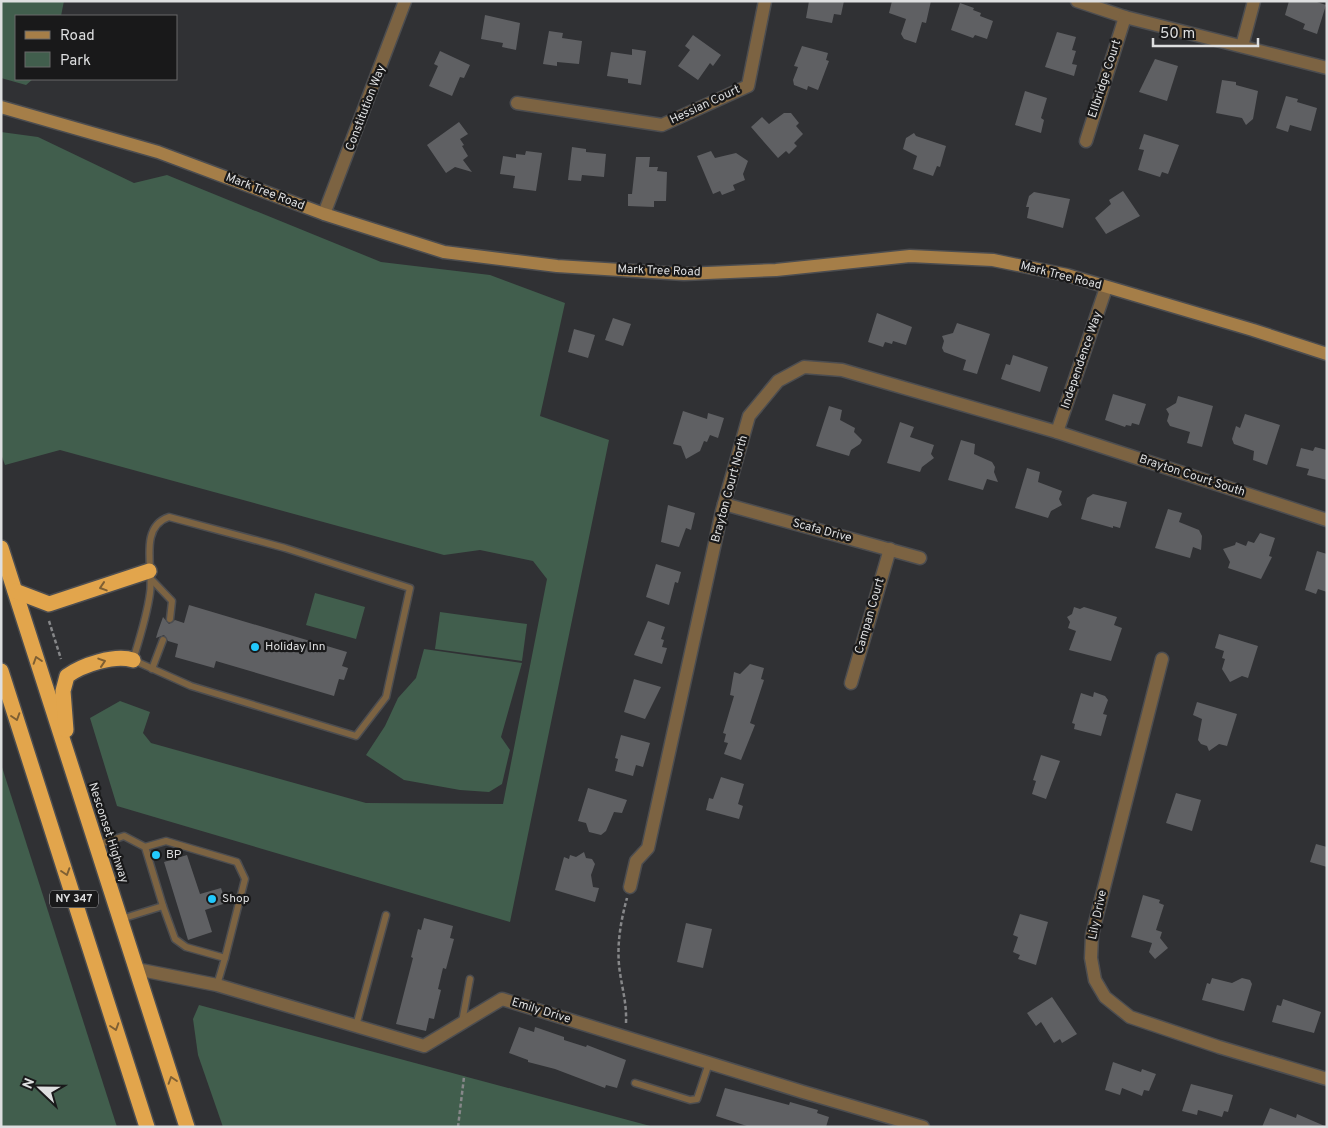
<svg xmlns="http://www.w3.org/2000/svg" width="1328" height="1128" viewBox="0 0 1328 1128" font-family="Overpass,sans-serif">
	<rect width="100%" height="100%" fill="#303134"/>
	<g fill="#415e4d">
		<path d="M1,1H64L61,16H16V79H33L26,85L1,78Z"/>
		<path d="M1,132L38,137L134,183L167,175L381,262L490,275L565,303L540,416L609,440L510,922L117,806L90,718L120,701L150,712L143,733L151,743L366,803L503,804L547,579L533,561L480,550L444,555L60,450L5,465L1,454Z"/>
		<path d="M315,593L365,607L356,639L306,625Z"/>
		<path d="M440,612L527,624L522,661L435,649Z"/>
		<path d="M424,649L522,663L501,737L510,750L502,784L489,792L460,790L404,780L366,755L385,726L398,698L416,678Z"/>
		<path d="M1,764L117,1127H1Z"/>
		<path d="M199,1005L654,1127H223L198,1055L193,1019Z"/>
	</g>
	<g fill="#5f6063">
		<path d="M809,1H844L841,15L834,14L832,23L806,18Z"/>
		<path d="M892,1H931L926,23L922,22L916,43L904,39L901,34L906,19L889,13Z"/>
		<path d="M1289,1H1314L1326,5L1317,34L1303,29L1305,24L1285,15Z"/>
		<path d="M960,3L974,8L973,10L981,13L980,16L993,21L987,39L975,35L973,38L951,30Z"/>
		<path d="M485,15L520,23L516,50L502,47L503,43L481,39Z"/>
		<path d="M549,31L563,33L562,38L582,41L579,64L557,62V66L543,64Z"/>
		<path d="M1057,32L1076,37L1072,50L1076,51L1072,64L1077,65L1074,76L1045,67Z"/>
		<path d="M693,35L721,55L713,66L710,63L698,80L678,66L690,50L685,46Z"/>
		<path d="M802,46L828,53L826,60L829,61L818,90L808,86L807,90L794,85L793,80L798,67L794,66Z"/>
		<path d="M632,49L646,51L641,85L628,83V79L607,76L611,52L632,55Z"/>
		<path d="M440,51L470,65L464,78L460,77L452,96L429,86L438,66L434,64Z"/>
		<path d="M1155,59L1178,66L1167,101L1139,92Z"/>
		<path d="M1222,80L1236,82V85L1258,91L1253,119L1246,125L1242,118L1216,113Z"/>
		<path d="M1025,91L1047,98L1041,118L1044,120L1041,133L1015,125Z"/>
		<path d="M1286,96L1298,99L1297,102L1317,108L1311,131L1290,125L1288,132L1276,128Z"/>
		<path d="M784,113H791L799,123L796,126L803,134L794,143L797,146L789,154L786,151L778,158L751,127L762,117L769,124Z"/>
		<path d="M459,122L468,134L460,139L464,145L462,146L468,156L463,160L472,172L455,167L446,173L427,145Z"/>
		<path d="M914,133L916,136L946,146L940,167L937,166L933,176L913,169L917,156L903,149L906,138Z"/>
		<path d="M1144,134L1179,145L1168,174L1162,172L1160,177L1138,170L1144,150L1139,149Z"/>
		<path d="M572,147L586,149V152L606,154L604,177L582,175L581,181L568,180Z"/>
		<path d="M526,151L542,153L536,191L513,188L515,176L500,174L503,156L516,158V154L525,155Z"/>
		<path d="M711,151L715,158L736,153L748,161L743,174L745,180L733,185L735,190L722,195L720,191L713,194L697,156Z"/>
		<path d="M636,157H650L649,167H658L657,171L667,172L666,201H654V207L628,206V194H632Z"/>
		<path d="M1123,191L1140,216L1106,234L1095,218L1111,204L1109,200Z"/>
		<path d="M1034,192L1070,199L1063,228L1027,218L1029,207H1026L1029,196Z"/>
		<path d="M877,313L912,327L906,345L893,341L892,344L885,342L883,347L868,342Z"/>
		<path d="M613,318L631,324L623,346L605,340Z"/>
		<path d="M957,323L990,334L977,374L963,370L966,360L944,352L942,348L944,341L942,336L953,333Z"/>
		<path d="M574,329L595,335L588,358L568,352Z"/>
		<path d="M1013,355L1048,367L1040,392L1001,379L1006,364L1010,365Z"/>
		<path d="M1113,394L1146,404L1139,425L1132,423L1131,426L1126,425L1125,427L1105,420Z"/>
		<path d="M1178,396L1213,406L1202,447L1187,443L1190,432L1170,426L1167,421L1169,414L1166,409L1176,403Z"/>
		<path d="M829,406L842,410L840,420L855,428L854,432L862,440L860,444L851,450L849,456L816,446Z"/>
		<path d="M683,411L707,419L708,413L724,418L718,438L710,435L707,442L704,441L700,451L686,459L681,446L673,444Z"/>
		<path d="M1245,414L1280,425L1267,465L1253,460L1254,451L1234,444L1232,439L1236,426L1240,428Z"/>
		<path d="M900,422L914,427L910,437L934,445L931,454L934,458L922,467L920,472L887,463Z"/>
		<path d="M961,440L975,444L974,454L992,462L995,467L994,472L998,482L987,479L983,490L948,480Z"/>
		<path d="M1315,447L1327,450V480L1307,475L1309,469L1296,466L1301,448L1313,451Z"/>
		<path d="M1027,468L1040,472L1038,482L1062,491L1059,499L1062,505L1051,511L1048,518L1015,508Z"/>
		<path d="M1093,494L1127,502L1120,528L1113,526V528L1081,519L1087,498Z"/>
		<path d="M668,505L695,513L691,530L686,528L679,547L661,542Z"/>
		<path d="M1168,509L1182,513L1179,522L1199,530L1202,536L1201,550L1193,547L1190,558L1155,548Z"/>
		<path d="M1260,533L1275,538L1269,556L1272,557L1261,579L1228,568L1230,562L1223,549L1235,545L1236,542L1246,546L1248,541L1254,543Z"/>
		<path d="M1317,551L1327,554V592L1318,589L1316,594L1305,590Z"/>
		<path d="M656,564L681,572L678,583L675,582L669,605L646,597Z"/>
		<path d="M189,605L347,652L342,666L348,668L344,680L339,679L334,696L216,661L214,668L175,657L178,644L168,641L164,635L156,638L158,631L163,617L169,624L175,620L184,623Z"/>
		<path d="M1074,607L1080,609L1084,607L1117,617L1114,625L1122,628L1111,661L1069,650L1076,631L1068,628L1070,622L1067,617L1072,614Z"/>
		<path d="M648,621L665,627L661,639L664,640L662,647L667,648L662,664L634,655Z"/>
		<path d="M1219,634L1258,646L1248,678L1242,676L1230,682L1222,669L1225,659L1222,658L1224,651L1215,648Z"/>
		<path d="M750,664L764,668L761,679L764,680L750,723L755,725L741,760L724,754L728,743L724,742L726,734L723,733L734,696L730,695L734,672L740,674Z"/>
		<path d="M634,679L661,687L645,719L624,712Z"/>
		<path d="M1094,692L1105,696L1108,700L1103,714L1107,715L1101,736L1074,729L1075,724L1072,723L1081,693L1093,697Z"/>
		<path d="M1197,702L1237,714L1227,746L1219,744L1209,751L1207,746L1201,744L1198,740L1202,719L1193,715Z"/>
		<path d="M621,735L650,743L643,767L636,765L633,776L615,771L618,759L615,758Z"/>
		<path d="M1041,755L1060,761L1046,799L1032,794L1036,781L1033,780Z"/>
		<path d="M721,777L744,784L738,804L743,806L739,819L706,810L709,798L713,799Z"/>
		<path d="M588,788L627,800L622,813L614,812L606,831L601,835L589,832L586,823L578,821Z"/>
		<path d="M1176,793L1201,800L1192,831L1166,823Z"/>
		<path d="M1316,844L1327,847V867L1310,862Z"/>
		<path d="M584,852L586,858L592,859L595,864L591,875L593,887L599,888L595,902L555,890L564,857L569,859L570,855L576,857Z"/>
		<path d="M187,855L200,894L221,888L226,903L205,910L212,932L188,940L164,862Z"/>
		<path d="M1143,895L1160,900L1159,903L1164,905L1156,930L1162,932L1160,938L1168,948L1155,959L1149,952L1152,943L1131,937Z"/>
		<path d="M1020,914L1048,922L1036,965L1018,959L1020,955L1013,952L1018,937L1013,935Z"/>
		<path d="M424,918L453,926L450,938L454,939L446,969L443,968L438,989L441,990L434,1019L429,1018L426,1031L396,1024L413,958L411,957L418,929L421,930Z"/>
		<path d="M686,923L712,929L703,968L677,962Z"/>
		<path d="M1212,978L1232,983L1242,978L1250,980L1252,984L1244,1011L1202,1000L1207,983L1210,984Z"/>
		<path d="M1052,997L1077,1034L1062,1043L1060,1039L1054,1043L1041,1022L1036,1026L1027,1013Z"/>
		<path d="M1283,999L1321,1012L1314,1033L1272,1022L1277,1005L1281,1006Z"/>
		<path d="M519,1027L534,1032L535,1027L564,1037V1040L586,1047L587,1045L626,1060L617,1088L606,1085L605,1088L555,1069L528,1062V1060L509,1053Z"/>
		<path d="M1113,1062L1141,1072L1142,1069L1156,1074L1149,1091L1144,1090L1142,1096L1122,1088L1120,1095L1105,1090Z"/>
		<path d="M1191,1084L1233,1095L1228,1112L1224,1111L1222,1117L1198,1110L1197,1115L1182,1111Z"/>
		<path d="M725,1088L789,1105L790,1102L818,1110L817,1113L829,1117L826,1127H750L716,1116Z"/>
		<path d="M1270,1108L1296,1118L1297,1114L1327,1127H1262Z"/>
	</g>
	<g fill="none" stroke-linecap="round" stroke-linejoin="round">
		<g stroke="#4c4d50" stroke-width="9">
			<g id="lane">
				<path d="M169,517L285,548L410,588L386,697L356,736L191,686L133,660C140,637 147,616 150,593C154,570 138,527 169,517Z"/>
				<path d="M152,580L172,601L170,619"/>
				<path d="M152,669L163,640"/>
				<path d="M97,845L124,836L145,847L163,906"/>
				<path d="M145,847L166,841L237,862L245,879L225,958"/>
				<path d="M121,919L163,906L175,939L186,947L225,958L217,985"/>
				<path d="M462,1022L470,979"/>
				<path d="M356,1026L386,915"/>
				<path d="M635,1083L690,1100L697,1099L709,1063"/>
			</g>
		</g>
		<g stroke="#4c4d50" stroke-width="15">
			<g id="street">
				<path d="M1077,1L1125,17L1327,68"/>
				<path d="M1242,46L1254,1"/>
				<path d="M517,103L662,125L748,86L765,1"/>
				<path d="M1086,141L1125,17"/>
				<path d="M324,214L405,1"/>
				<path d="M1057,432L1106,288"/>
				<path d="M724,504L920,558"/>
				<path d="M1162,659L1092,935L1091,958L1095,980L1105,997L1130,1017L1219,1047L1327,1079"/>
				<path d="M851,683L890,549"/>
				<path d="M630,887L636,861L648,848L722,511L749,416L778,381L804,367L842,370L1057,432L1327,520"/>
				<path d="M136,969L217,985L424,1046L502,999L803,1092L923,1127"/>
			</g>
		</g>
		<g stroke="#4c4d50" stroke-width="15">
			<path id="secondary" d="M1,107L158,152L324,214L444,252L557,266L684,274L776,270L910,256L993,260L1067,275L1253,330L1327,354"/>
		</g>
		<g stroke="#4c4d50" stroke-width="18">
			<g id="highway">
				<path d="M1,548L187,1127"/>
				<path d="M15,591L49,604L149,571"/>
				<path d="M1,671L147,1127"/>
				<path d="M66,730L63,691L67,676C82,665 115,654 133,660"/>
			</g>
		</g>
		<g stroke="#868789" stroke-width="2.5" stroke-dasharray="4 2.5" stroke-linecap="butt">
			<path d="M49,621L61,659"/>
			<path d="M626,1023C627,1002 621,985 619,965C617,942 621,920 627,898"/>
			<path d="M458,1127L464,1077"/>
		</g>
		<use href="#lane" stroke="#7c6342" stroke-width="6"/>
		<use href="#street" stroke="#7c6342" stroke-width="12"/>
		<use href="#secondary" stroke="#a57e48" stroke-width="12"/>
		<use href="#highway" stroke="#e2a54c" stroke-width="15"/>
	</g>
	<defs><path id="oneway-chevron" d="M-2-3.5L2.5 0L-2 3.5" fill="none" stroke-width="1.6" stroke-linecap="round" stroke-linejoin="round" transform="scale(1.25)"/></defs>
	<g stroke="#7e5f33">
		<use href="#oneway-chevron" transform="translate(103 587) rotate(162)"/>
		<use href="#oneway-chevron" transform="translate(37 660) rotate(-108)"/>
		<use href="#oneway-chevron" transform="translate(102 662) rotate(-18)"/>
		<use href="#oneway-chevron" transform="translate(16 717) rotate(72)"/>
		<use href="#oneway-chevron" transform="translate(66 872) rotate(72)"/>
		<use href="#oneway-chevron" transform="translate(115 1027) rotate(72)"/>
		<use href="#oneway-chevron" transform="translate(172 1080) rotate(-108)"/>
	</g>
	<g fill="#22c9fd" stroke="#19191a" stroke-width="2">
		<circle cx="255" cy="647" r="5"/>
		<circle cx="156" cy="855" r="5"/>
		<circle cx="212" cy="899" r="5"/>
	</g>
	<g text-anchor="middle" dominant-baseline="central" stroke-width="4.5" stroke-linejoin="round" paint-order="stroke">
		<rect fill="#19191a" stroke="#a3a4a5" stroke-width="1" x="50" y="890.5" width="48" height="17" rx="4"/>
		<g font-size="11" font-weight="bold" fill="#dedfe0">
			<text x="74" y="899">NY 347</text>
		</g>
		<g font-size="12" fill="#dedfe0" stroke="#19191a">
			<text transform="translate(1105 79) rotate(-72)">Ellbridge Court</text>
			<text transform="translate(705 105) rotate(-25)">Hessian Court</text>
			<text transform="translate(366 108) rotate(-69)">Constitution Way</text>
			<text transform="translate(265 192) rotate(21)">Mark Tree Road</text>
			<text transform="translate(659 271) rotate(2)">Mark Tree Road</text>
			<text transform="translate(1061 276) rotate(14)">Mark Tree Road</text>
			<text transform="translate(1082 360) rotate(-71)">Independence Way</text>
			<text transform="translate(1192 476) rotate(18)">Brayton Court South</text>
			<text transform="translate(730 489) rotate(-75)">Brayton Court North</text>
			<text transform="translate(822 531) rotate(15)">Scafa Drive</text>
			<text transform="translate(870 616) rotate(-74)">Campan Court</text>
			<text transform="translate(108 833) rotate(72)">Nesconset Highway</text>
			<text transform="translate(1098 915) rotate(-78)">Lily Drive</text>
			<text transform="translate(541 1011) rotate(17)">Emily Drive</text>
		</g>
		<g font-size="12" fill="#dedfe0" stroke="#19191a" text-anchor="start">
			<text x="265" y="647">Holiday Inn</text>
			<text x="166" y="855">BP</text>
			<text x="222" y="899">Shop</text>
		</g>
	</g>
	<rect width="1328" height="1128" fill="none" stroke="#dedfe0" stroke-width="5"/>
	<rect x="15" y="15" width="162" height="65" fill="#19191a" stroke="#686869"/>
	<rect x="25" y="31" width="25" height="8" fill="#a57e48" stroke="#686869"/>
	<text x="60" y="40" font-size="15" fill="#dedfe0">Road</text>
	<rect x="25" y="52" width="25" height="15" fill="#415e4d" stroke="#686869"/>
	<text x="60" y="65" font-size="15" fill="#dedfe0">Park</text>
	<g transform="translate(40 1088) rotate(292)" stroke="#19191a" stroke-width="4" paint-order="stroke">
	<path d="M0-4L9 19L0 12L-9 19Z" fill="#dedfe0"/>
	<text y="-8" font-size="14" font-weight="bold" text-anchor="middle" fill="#dedfe0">N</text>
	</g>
	<path d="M1153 38v8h105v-8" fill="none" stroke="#dedfe0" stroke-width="2.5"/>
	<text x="1160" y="38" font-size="15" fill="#dedfe0" stroke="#19191a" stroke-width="4" paint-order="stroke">50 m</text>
</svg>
